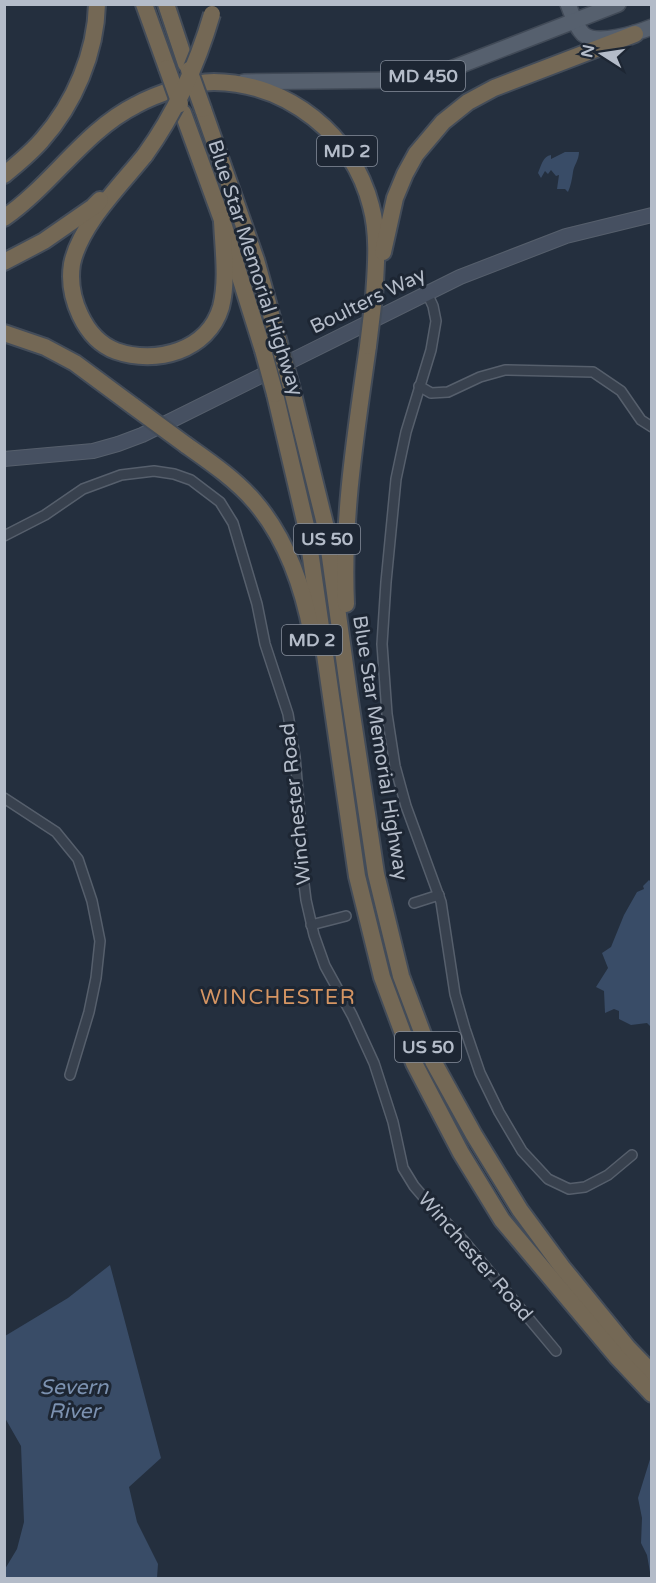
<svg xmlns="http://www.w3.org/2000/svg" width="656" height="1583" viewBox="0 0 656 1583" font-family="'Varela Round',sans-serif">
	<rect width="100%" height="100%" fill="#242f3e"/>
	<g fill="#394c67">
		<path d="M565,152H579C579,160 574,165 573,172C572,179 571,185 568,192L565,189H557L559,175L556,176L551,170L548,174L545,171L541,178L538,173C541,166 543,156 551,155V159Z"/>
		<path d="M649,880L652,883L651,1027L647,1023L631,1025L619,1019V1011L614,1009L605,1013L604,991L596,987L608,968L602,953L611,947L624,915L637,892L644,889L643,886Z"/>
		<path d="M110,1265L161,1458L129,1487L137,1522L158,1564L157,1578H5V1569L17,1549L24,1522L21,1446L5,1418V1336L68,1298Z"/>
		<path d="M651,1456L652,1578H651L647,1555L641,1543L642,1518L638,1498Z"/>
	</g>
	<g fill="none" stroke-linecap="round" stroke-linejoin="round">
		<g stroke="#565f6c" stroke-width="12">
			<g id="street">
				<path d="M427,293L433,306L436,321L431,350L406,432L396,479L386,582L382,644L387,714L395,766L406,806L441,902L455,994L465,1029L480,1073L499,1112L522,1151L548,1179L569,1189L585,1187L608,1175L632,1155"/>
				<path d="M419,386L431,393L448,392L480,377L505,370L593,372L621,391L641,420L652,427"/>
				<path d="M4,536L45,515L83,489L121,475L154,471L174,474L191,480L220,502L233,523L257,604L265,644L288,714L295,757L300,815L302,868L306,900L314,935L325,966L352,1015L374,1063L393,1122L403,1168L414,1186L438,1214L464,1241L556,1351"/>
				<path d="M4,798L56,832L78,859L92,901L100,941L96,978L89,1012L70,1075"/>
				<path d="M414,903L439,895"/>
				<path d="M311,925L346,916"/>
			</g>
		</g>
		<g stroke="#565f6c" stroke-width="16">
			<path id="secondary" d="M4,459L93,451L118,444L142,435L460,277L566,236L652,215"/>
		</g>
		<g stroke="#414a57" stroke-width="18">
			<g id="primary">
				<path d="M568,4C572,14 575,26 583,34C597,46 637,33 652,27"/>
				<path d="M244,82L399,80L443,72L618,4"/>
			</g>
		</g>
		<g stroke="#434c59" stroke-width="20">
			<g id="highway">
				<path d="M144,4L167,68"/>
				<path d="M166,4L186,64"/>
				<path d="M203,109L256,260L279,343"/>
				<path d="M183,113L222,220L263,350"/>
				<path d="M145,155C120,186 80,225 72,264C67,296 84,339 116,351C156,365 208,351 221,307C228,280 223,248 222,220"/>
				<path d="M4,175C17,164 31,153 42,140C74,104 96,53 97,4"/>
				<path d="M4,218C52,185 84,131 136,105C156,94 191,82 214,82C288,83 353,135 371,206C379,235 376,267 374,297"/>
				<path d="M383,252L395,198L405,174L416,154L443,122L468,102L494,88L635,34"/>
				<path d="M4,262L44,241L93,207L100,200"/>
				<path d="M4,333L45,347L75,363L133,406"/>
				<path d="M291,386L326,528L349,694L376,874L401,976L433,1061L474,1135L520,1210L562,1267L628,1348L652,1373"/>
				<path d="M275,394L307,530L357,876L382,977L414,1063L461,1153L502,1220L618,1358L652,1394"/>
				<path d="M186,445C210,462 235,479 254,501C287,539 303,587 312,635"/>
				<path d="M346,604C342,517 356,432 368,346"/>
			</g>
		</g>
		<use href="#street" stroke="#38414e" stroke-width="9"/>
		<use href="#secondary" stroke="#465061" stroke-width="14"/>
		<use href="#primary" stroke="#56606e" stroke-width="15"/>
		<use href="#highway" stroke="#746855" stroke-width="16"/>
		<g stroke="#434c59" stroke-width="20" stroke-linecap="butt">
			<g id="highway-bridge">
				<path d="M167,68L180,104"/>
				<path d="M189,70L203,109"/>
				<path d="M145,155C176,112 197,65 212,14"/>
				<path d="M279,343L291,386"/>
				<path d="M368,346L374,297"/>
				<path d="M263,350L275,394"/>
				<path d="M133,406L186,445"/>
			</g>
		</g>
		<use href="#highway-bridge" stroke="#746855" stroke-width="16"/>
	</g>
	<g text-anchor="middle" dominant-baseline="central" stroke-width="6" stroke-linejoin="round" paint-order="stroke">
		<g fill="#1d2633" stroke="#878f9c" stroke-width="1.5">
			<rect x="381" y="61" width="84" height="30" rx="4.5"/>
			<rect x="317" y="136" width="60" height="30" rx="4.5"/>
			<rect x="294" y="524" width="66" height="30" rx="4.5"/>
			<rect x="282" y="625" width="60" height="30" rx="4.5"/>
			<rect x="395" y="1032" width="66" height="30" rx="4.5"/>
		</g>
		<g font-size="18" font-weight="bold" fill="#b4bcc9">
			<text x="423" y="76">MD 450</text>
			<text x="347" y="151">MD 2</text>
			<text x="327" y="539">US 50</text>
			<text x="312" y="640">MD 2</text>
			<text x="428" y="1047">US 50</text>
		</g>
		<g font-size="20" fill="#b4bcc9" stroke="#1d2633">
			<text transform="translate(255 268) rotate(72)">Blue Star Memorial Highway</text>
			<text transform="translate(368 301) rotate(-26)">Boulters Way</text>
			<text transform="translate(380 748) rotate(81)">Blue Star Memorial Highway</text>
			<text transform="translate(296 804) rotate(-96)">Winchester Road</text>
			<text transform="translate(475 1257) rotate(49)">Winchester Road</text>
		</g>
		<g font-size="21" letter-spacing="1.5" fill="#d59563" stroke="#1d2633">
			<text x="278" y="997">WINCHESTER</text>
		</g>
		<g font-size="21" font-style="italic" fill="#7c92b1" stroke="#1d2633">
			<text x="74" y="1387">Severn<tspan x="74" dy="24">River</tspan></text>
		</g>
	</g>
	<rect width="656" height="1583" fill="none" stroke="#b4bcc9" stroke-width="12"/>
	<g transform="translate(602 54) rotate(282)" stroke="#1d2633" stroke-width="4.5" paint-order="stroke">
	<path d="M0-4.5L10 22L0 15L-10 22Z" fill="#b4bcc9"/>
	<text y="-9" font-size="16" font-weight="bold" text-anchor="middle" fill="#b4bcc9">N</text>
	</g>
</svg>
